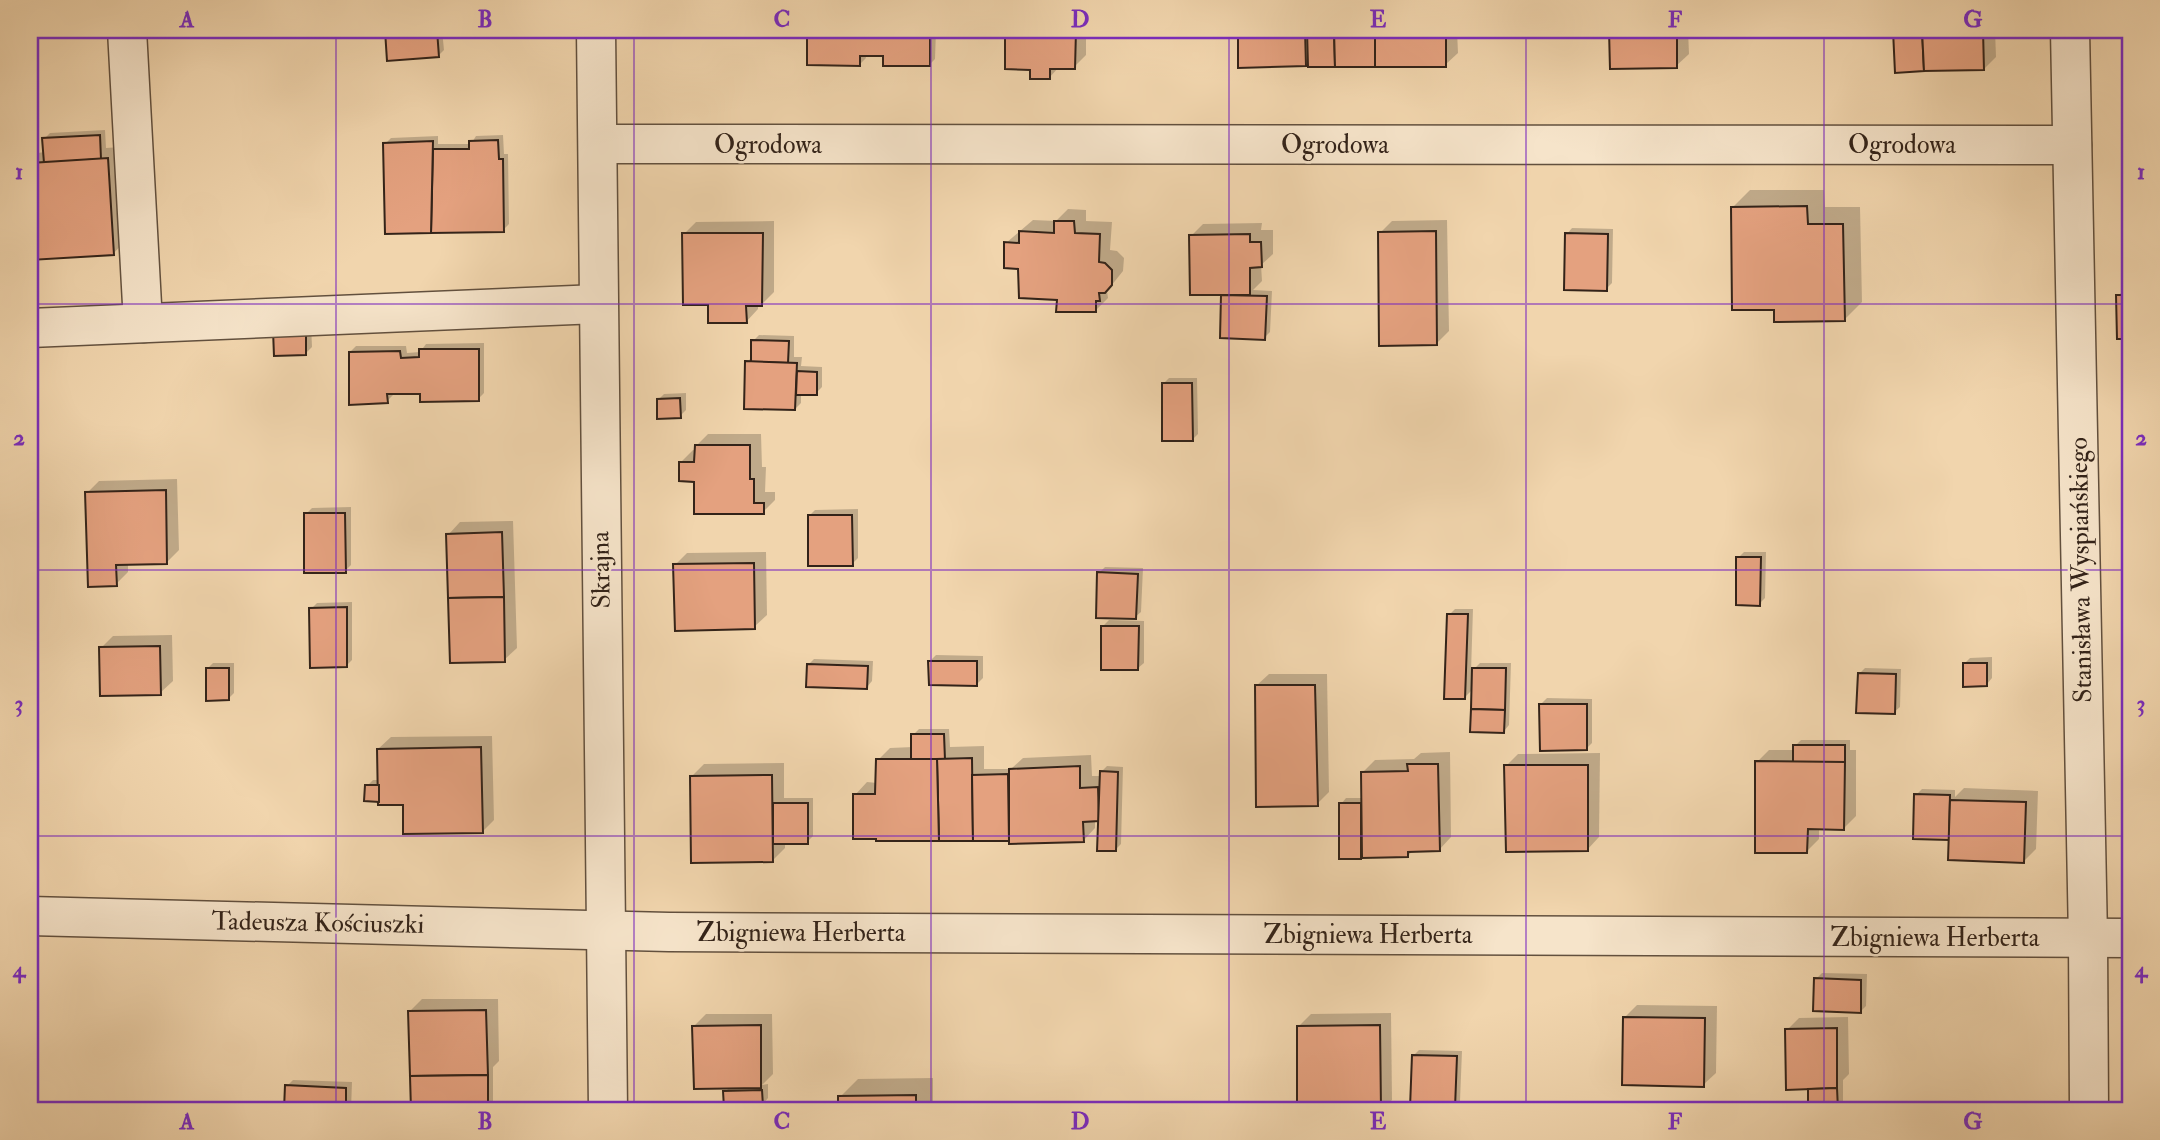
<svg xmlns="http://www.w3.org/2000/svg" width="2160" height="1140" viewBox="0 0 2160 1140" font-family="'IM FELL Double Pica',serif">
	<rect width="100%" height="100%" fill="#f1d5ad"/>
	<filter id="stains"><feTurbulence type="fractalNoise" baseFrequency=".00286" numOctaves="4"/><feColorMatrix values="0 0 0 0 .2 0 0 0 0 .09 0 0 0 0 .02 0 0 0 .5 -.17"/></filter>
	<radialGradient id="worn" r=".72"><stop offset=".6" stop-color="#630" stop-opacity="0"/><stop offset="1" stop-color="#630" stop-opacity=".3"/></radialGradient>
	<g fill="#0003">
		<path d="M387,30H442L444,50L438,56L389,59Z"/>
		<path d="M809,30H936L935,59L929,65L885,54H865L866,58L860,64L809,63Z"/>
		<path d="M1006,30H1086V55L1074,67H1059L1049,78L1032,68L1006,67Z"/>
		<path d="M1240,30H1457L1458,53L1445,65L1309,60L1305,64L1240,66Z"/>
		<path d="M1611,30H1688L1689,54L1676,66L1611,67Z"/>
		<path d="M1895,30H1995L1996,57L1984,69L1896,71Z"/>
		<path d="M105,130L106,148L120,147L125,241L113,254L30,258V154L45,152L44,139L50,133Z"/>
		<path d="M503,135L504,154H508L509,224L503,230L387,232L385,144L391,138L438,136V144H471L476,136Z"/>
		<path d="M1750,190H1824L1825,207H1860L1862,302L1845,319L1776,308L1733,207Z"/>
		<path d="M1068,209L1086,210V221L1112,222L1110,250L1117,251L1124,258L1123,271L1107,291L1108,298L1095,311L1058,298L1020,267L1006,243L1033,220L1056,221Z"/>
		<path d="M1447,220L1449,331L1437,343L1380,233L1392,221Z"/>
		<path d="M774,221V292L762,304H758V309L746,322L710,303L684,234L696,222Z"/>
		<path d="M1262,223L1261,230H1273V254L1261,265L1262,281L1253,290L1272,291L1270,332L1264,338L1222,336L1223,293L1191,236L1203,224Z"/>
		<path d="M1572,228L1613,229L1612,283L1606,289L1567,234Z"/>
		<path d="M2124,290H2130V338H2119L2118,296Z"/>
		<path d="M311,324L312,347L306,353L276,354Z"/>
		<path d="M759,335L794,336V357H802L801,366L822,367V387L816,393H801V403L795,409L747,362L753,356V341Z"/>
		<path d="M484,343V393L478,399L422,393L393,392V395L387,401L350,352L356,346H406L407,353L420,352L426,344Z"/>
		<path d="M1169,378H1197L1198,434L1192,440L1163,384Z"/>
		<path d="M686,393V410L680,416L658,400L664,394Z"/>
		<path d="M708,434H761L762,467H766L765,492H775V500L763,512L696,480L681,462L693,450H696V446Z"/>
		<path d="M177,479L179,550L167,562L128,563V572L116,584L87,493L99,481Z"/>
		<path d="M351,507V565L345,571L306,514L312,508Z"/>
		<path d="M858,509V558L852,564L809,516L815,510Z"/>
		<path d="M30,514H32V533L38,537V555L32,561L33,579L30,582Z"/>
		<path d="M513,521L517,648L504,660L448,535L460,522Z"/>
		<path d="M766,552L767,615L754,627L675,565L687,553Z"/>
		<path d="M1744,552H1766L1765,598L1759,604L1738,558Z"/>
		<path d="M1105,567L1143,568L1141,612L1135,617L1099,573Z"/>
		<path d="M352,602V660L346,666L311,609L317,603Z"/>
		<path d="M1455,609H1473L1471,672L1480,663H1511L1509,725L1504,731L1473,689L1464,698L1449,615Z"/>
		<path d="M1109,620L1144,621V663L1138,668L1103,626Z"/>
		<path d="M172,635L173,681L160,693L101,648L113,636Z"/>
		<path d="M936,655L983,656V678L977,684L930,661Z"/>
		<path d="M1992,657V678L1987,684L1964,664L1970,658Z"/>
		<path d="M814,659L873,661L872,681L867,687L808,665Z"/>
		<path d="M213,663H234V693L228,699L207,669Z"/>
		<path d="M1865,668L1901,669L1900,707L1894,712L1859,674Z"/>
		<path d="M1269,674H1327L1329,792L1317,804L1256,686Z"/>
		<path d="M1547,698L1592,699V743L1586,749L1541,704Z"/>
		<path d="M919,729H949L950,747L984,746V769H1011L1023,758L1091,755L1092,776H1101V772L1107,766L1123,767L1121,844L1115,850L1100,819H1095V828L1083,841L877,839L855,795L867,782L877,783L878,760L890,748L913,747V735Z"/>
		<path d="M492,736L494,820L482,832L404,803L380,800L367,786L373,780H379L378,749L391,737Z"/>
		<path d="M1801,740H1850V750H1856V816L1844,828L1819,827V839L1807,851L1757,762L1769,750H1795V746Z"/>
		<path d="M1450,752L1451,837L1439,850H1413L1408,856L1360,858L1341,804L1346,798H1363V772L1375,760L1414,759L1421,753Z"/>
		<path d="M1600,753L1599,837L1587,850L1506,766L1518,754Z"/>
		<path d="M784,763V798H813V836L807,842H785V848L772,861L692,776L704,764Z"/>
		<path d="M1964,788L2038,791L2036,849L2024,861L1950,838L1916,795L1922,789L1955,790V797Z"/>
		<path d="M1822,973L1867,974L1866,1006L1860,1012L1816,979Z"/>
		<path d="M422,999H498L499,1061L493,1067V1103L487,1109L410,1011Z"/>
		<path d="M1637,1005L1717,1006L1716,1073L1703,1085L1625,1017Z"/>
		<path d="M1391,1013L1392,1100L1382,1110H1299L1298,1027L1311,1014Z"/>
		<path d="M706,1014H772L773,1074L762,1085L768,1084V1098L763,1104L725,1092L730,1087L694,1026Z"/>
		<path d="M1848,1017L1849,1074L1843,1080V1110H1810V1087L1787,1030L1799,1018Z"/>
		<path d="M1419,1050L1462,1051L1460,1101L1454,1107L1413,1056Z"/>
		<path d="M933,1078V1110H840V1097L858,1079Z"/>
		<path d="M293,1080L352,1082L351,1110H286L287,1086Z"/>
	</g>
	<g fill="#e4a17f" stroke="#332319" stroke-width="2">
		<path d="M385,30H437L439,57L387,61Z"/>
		<path d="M807,30H930V66H883V56H860V66L807,65Z"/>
		<path d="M1005,30H1076L1075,69H1050V79H1030V70L1005,69Z"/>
		<path d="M1238,30H1305L1306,66L1238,68Z"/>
		<path d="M1307,30H1334L1335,67H1308Z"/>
		<path d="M1334,30H1375V67H1335Z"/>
		<rect x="1375" y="30" width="71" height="37"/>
		<path d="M1609,30H1677V68L1610,69Z"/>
		<path d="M1893,30H1922L1924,71L1895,73Z"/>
		<path d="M1922,30H1983L1984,70L1924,71Z"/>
		<path d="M100,135L101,159L44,163L42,138Z"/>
		<path d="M498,140L499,159H503L504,232L431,233L433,149H469V141Z"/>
		<path d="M433,141L431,233L385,234L383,143Z"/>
		<path d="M108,158L114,255L30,260V163Z"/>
		<path d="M1807,206L1808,224H1843L1845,321L1774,322V310H1732L1731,207Z"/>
		<path d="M1054,221H1074L1075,233L1100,234L1099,262L1105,263L1112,270V285L1105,293H1099L1100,301H1096V312H1056L1057,300L1019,298L1018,269L1004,268V242L1019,243V231L1054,233Z"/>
		<path d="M1436,231L1437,345L1379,346L1378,232Z"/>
		<path d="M682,233H763L762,306H746L747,323H708V305H683Z"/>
		<path d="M1565,233L1608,234L1607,291L1564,290Z"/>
		<path d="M1250,234V242H1261L1262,267L1250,268V295H1190L1189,235Z"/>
		<path d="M1221,295L1267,296L1265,340L1220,338Z"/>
		<path d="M2116,295H2130V339H2117Z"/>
		<path d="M306,329V355L274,356L273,330Z"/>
		<path d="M751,340L789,341L788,363L751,362Z"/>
		<path d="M419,349H479V401L420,402V394H387L388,403L349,405V352L400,351L401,358L419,357Z"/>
		<path d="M745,361L797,363L795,410L744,409Z"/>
		<path d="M797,371L817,372V395H796Z"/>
		<path d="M1162,383H1192L1193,441H1162Z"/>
		<path d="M680,398L681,418L657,419V399Z"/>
		<path d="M695,445H750V479H754V503H764V514H694V482L679,481V462H694Z"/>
		<path d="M166,490L167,564L116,565L117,586L88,587L85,492Z"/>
		<path d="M304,513H345L346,573H304Z"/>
		<path d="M808,515H852L853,566H808Z"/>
		<path d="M502,532L504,597L448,598L446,534Z"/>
		<path d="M1736,557H1761L1760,606L1736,605Z"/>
		<path d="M754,563L755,629L675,631L673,564Z"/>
		<path d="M1097,572L1138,574L1136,619L1096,618Z"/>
		<path d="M504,597L505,662L450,663L448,598Z"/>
		<path d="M347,607V667L310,668L309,608Z"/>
		<path d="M1447,614H1468L1465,699H1444Z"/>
		<path d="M1101,626H1139L1138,670H1101Z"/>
		<path d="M160,646L161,695L100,696L99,647Z"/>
		<path d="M928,661H977V686L929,685Z"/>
		<path d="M1963,663H1987V686L1963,687Z"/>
		<path d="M807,664L868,666L867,689L806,687Z"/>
		<path d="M206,668H229V700L206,701Z"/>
		<path d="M1472,668H1506L1505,710L1471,709Z"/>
		<path d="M1858,673L1896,674L1895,714L1856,713Z"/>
		<path d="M1255,685H1315L1318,806L1256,807Z"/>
		<path d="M1539,704H1587V750L1540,751Z"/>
		<path d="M1471,709L1505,710L1504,733L1470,732Z"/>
		<path d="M911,734H944L945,760H911Z"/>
		<rect x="1793" y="745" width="52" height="17"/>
		<path d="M481,747L483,833L403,834V805H378L377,749Z"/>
		<path d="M972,758L973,841H939L937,759Z"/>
		<path d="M876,759H937L939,841H876V839H853V794H875Z"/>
		<path d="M1755,761L1845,762L1844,830L1808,829L1807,853H1755Z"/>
		<path d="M1407,764H1438L1440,851L1408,852V857L1362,858L1361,772L1408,771Z"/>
		<path d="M1504,765H1588V851L1506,852Z"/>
		<path d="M1080,766V788L1098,787L1099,821L1083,822L1084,842L1009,844V769Z"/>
		<path d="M1100,771L1118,772L1116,851H1097Z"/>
		<path d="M1008,774L1009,841H973L972,775Z"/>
		<path d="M772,775L773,862L691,863L690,776Z"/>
		<path d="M365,785H379V802L364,801Z"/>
		<path d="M1914,794L1950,795L1949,840L1913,839Z"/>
		<path d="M1950,800L2026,802L2024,863L1948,860Z"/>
		<rect x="773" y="803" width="35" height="41"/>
		<rect x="1339" y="803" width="22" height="56"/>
		<path d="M1814,978L1861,980V1013L1813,1011Z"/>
		<path d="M486,1010L488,1075L410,1076L408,1011Z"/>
		<path d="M1623,1017L1705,1018L1704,1087L1622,1085Z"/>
		<path d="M761,1025V1088L694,1089L692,1026Z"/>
		<path d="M1380,1025L1381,1110H1297V1026Z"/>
		<path d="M1837,1028V1088L1786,1090L1785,1029Z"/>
		<path d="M1412,1055L1457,1056L1455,1108H1410Z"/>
		<path d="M488,1075V1110H411L410,1076Z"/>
		<path d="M285,1085L346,1088V1110H284Z"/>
		<path d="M1837,1088L1838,1110H1808V1089Z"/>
		<path d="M762,1090L763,1106L724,1108L723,1091Z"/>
		<path d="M916,1095V1110H838V1096Z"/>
	</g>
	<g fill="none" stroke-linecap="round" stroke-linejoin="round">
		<g stroke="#62503e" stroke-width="41">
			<g id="minor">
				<path d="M127,30L143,323"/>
				<path d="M596,30L608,1110"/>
				<path d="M2070,30L2088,939L2089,1110"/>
				<path d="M598,144L2072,145"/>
				<path d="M30,328L598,304"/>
				<path d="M30,916L669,932L2130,938"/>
			</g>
		</g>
		<use href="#minor" stroke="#f6e4ca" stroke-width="38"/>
	</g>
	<path fill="none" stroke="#7b2cbf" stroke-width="2" stroke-opacity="0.55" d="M336,30V1110M634,30V1110M931,30V1110M1229,30V1110M1526,30V1110M1824,30V1110M30,304H2130M30,570H2130M30,836H2130"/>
	<g text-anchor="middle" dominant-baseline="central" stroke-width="5" stroke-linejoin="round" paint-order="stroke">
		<g font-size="26" fill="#332319" stroke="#f6e4ca">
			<text x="768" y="145">Ogrodowa</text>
			<text x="1335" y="145">Ogrodowa</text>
			<text x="1902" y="145">Ogrodowa</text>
			<text transform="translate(601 570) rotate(-91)">Skrajna</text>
			<text transform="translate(2081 570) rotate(-91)">Stanisława Wyspiańskiego</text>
			<text transform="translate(318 923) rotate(1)">Tadeusza Kościuszki</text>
			<text x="801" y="933">Zbigniewa Herberta</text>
			<text x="1368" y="935">Zbigniewa Herberta</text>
			<text x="1935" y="938">Zbigniewa Herberta</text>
		</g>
	</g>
	<rect width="2160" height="1140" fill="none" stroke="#f1d5ad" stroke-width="77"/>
	<rect x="38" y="38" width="2084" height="1064" fill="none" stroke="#7b2cbf" stroke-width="2.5"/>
	<g font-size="23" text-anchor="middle" font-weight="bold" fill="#7b2cbf">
		<text x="187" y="27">A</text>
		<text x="485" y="27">B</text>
		<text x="782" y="27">C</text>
		<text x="1080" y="27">D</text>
		<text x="1378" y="27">E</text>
		<text x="1675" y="27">F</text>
		<text x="1973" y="27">G</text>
		<text x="19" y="179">1</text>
		<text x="2141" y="179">1</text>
		<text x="19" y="445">2</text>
		<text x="2141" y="445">2</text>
		<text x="19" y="711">3</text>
		<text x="2141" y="711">3</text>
		<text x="19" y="977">4</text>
		<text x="2141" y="977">4</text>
		<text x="187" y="1129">A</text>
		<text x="485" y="1129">B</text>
		<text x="782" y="1129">C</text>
		<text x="1080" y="1129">D</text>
		<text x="1378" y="1129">E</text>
		<text x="1675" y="1129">F</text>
		<text x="1973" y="1129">G</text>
	</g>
	<rect width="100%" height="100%" filter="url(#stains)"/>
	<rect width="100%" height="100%" fill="url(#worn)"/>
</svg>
